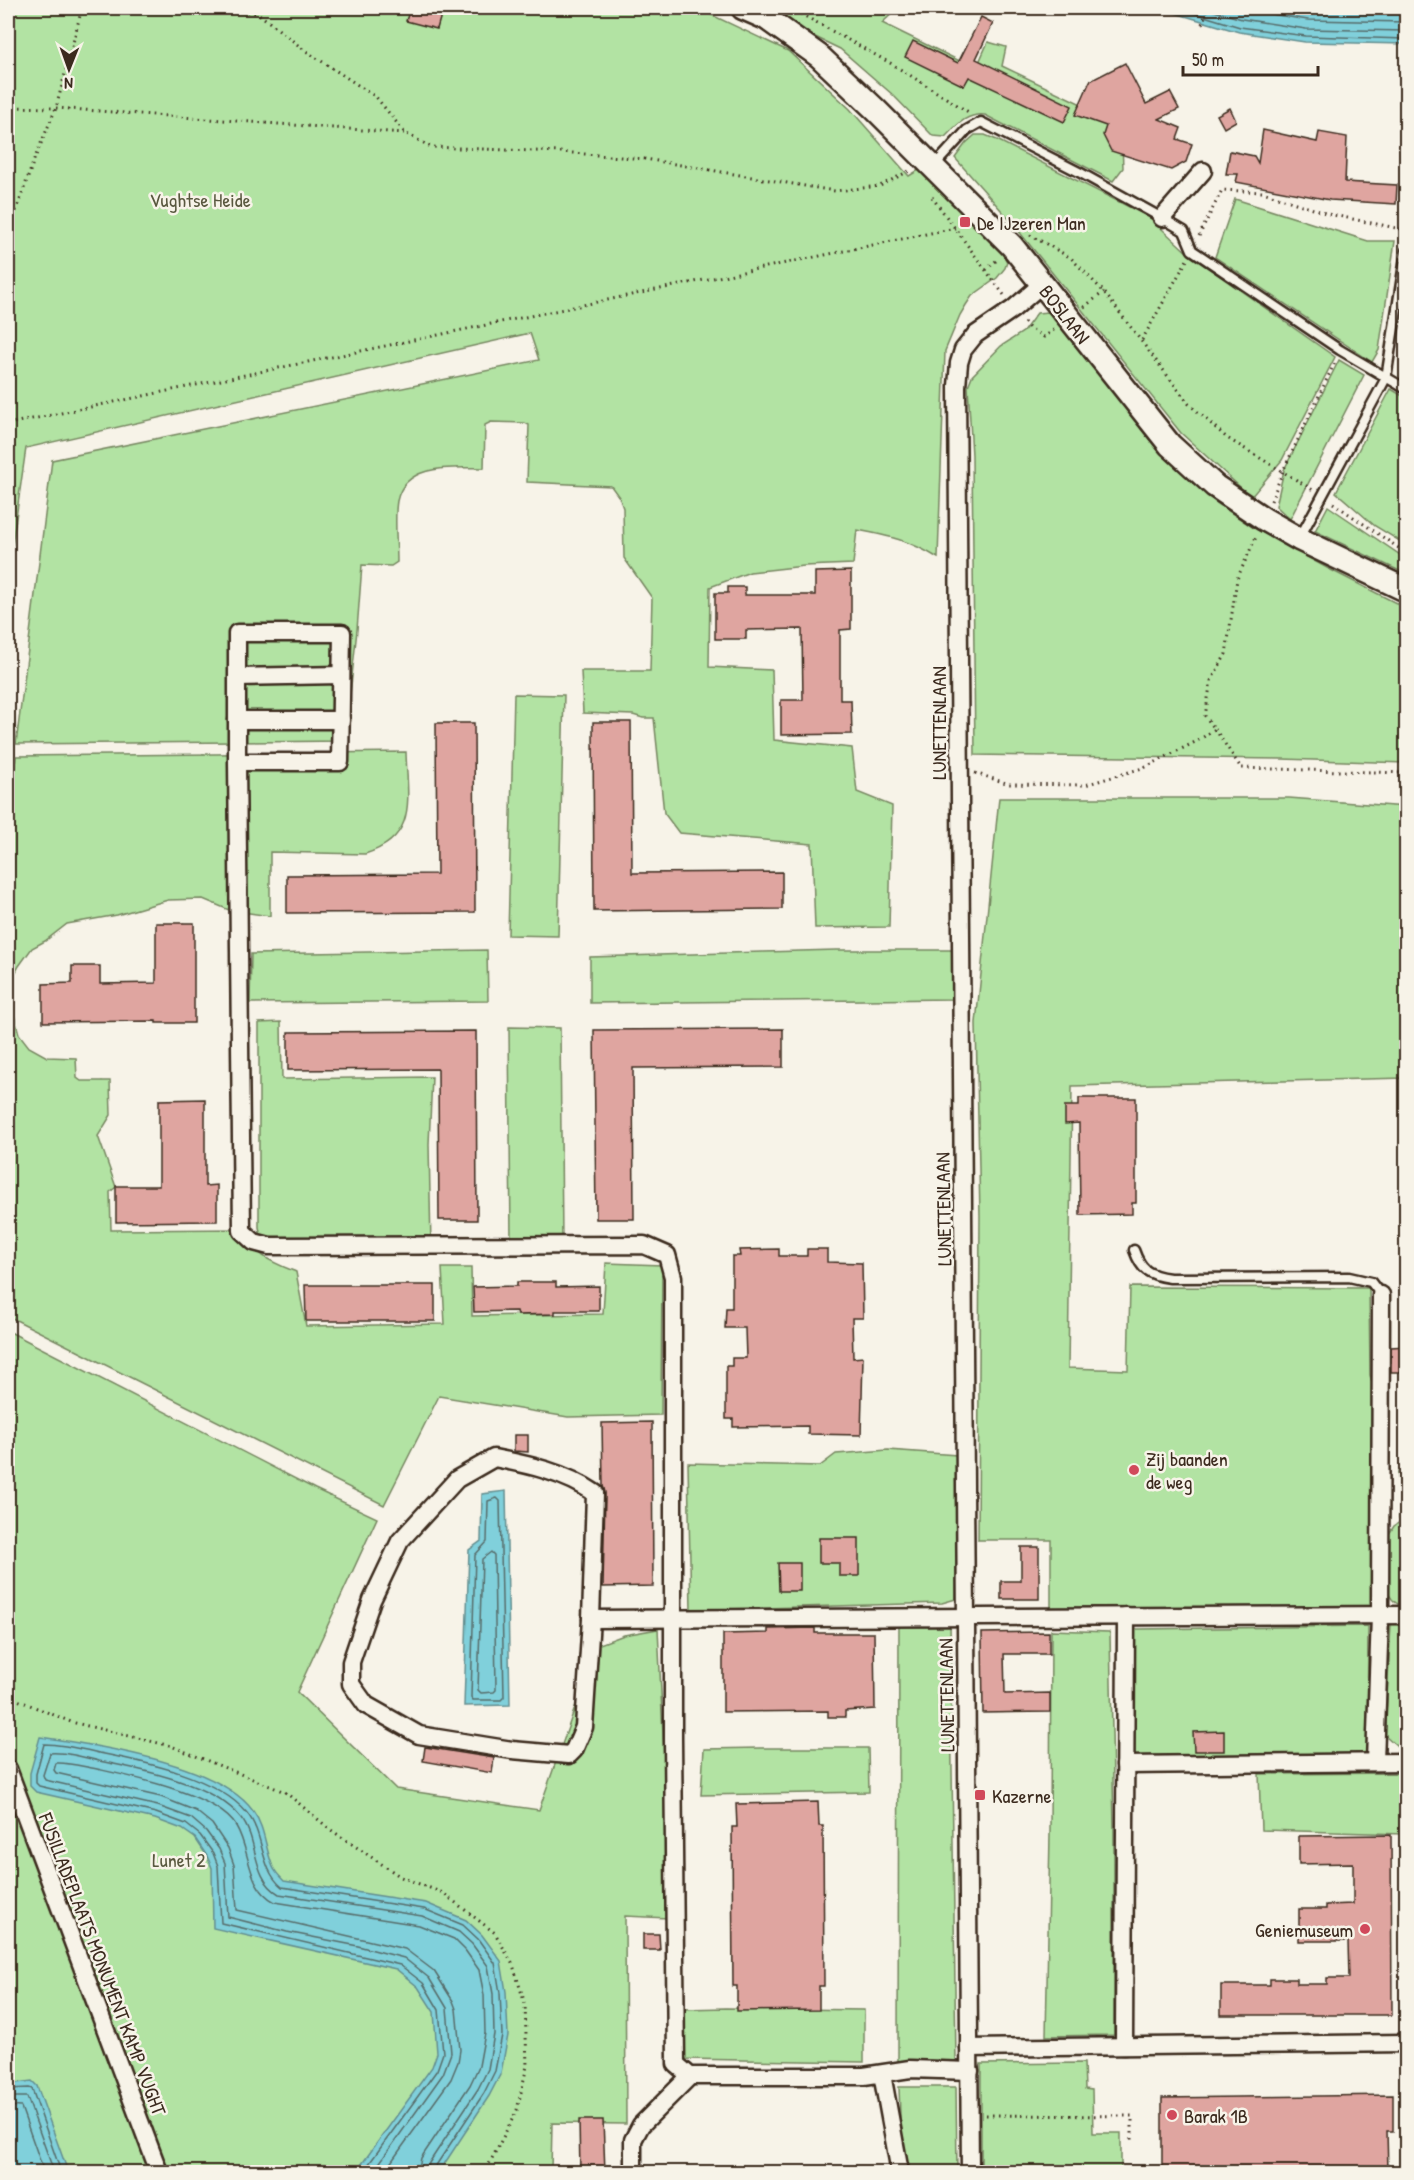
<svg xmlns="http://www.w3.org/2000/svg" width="1414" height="2180" viewBox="0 0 1414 2180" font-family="'Patrick Hand',sans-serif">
	<rect width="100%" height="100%" fill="#f7f3e8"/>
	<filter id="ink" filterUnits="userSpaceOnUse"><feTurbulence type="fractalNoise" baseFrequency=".0167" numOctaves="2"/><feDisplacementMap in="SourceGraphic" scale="12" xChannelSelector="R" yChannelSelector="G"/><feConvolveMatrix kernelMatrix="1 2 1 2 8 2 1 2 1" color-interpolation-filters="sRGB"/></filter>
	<g filter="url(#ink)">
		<g fill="#b2e3a3" stroke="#768660" stroke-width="1.5">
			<path d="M8,8H697L788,51L850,109L909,176L922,168L1002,252L1007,262L1005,268L997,278L972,296L966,305L960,315L945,351L938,558C909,540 889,536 857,530L853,564L804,566L750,572L710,587L709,667L772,670L774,740L852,748L857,792L892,806L889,927L815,928L812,844L679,833L664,813L654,718H643L633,715L583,713L581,671H650L652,598L624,558L623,508L619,497L611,486L527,482L529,425L525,423L491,422L485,425L484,468C454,468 405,462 397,501C394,518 397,543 397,562L391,566L362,565L357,630L345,741L16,744L52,460L539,360L530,333L26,448L8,574Z"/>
			<path d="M755,8H898L882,23L976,69L988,42L1006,47L1002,66L1100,113L1121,117L1123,168L1113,181L985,115C967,113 957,125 945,137L933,136L893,95L840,49Z"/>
			<path d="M975,135H985L997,140L1149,217L1190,255L1335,357L1282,460L1251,497L1181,433L1009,219L955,158L966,143Z"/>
			<path d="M1235,199L1368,241H1395L1379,350L1372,362L1215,257Z"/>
			<path d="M1048,312L1057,317L1149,439L1215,502L1254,528L1329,569L1406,608V763L1282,759L975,755L972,455L968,386L972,376L1001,346L1023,332L1037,313Z"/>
			<path d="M1339,360L1364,375L1290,519L1276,506L1284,470Z"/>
			<path d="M1391,389L1406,398V545L1375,526L1336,492Z"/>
			<path d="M1328,506L1406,559V574L1315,531Z"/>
			<path d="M514,694L564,695L558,936L508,935Z"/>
			<path d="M406,752C407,798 419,837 365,854L270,852V916L229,910L203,899L168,900L117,915L67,924L45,941L32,948L19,966L10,983V1000L19,1034L29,1047L47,1057L76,1058L77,1078L81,1081H110L111,1115L98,1136L116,1187L110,1192L111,1230L245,1229C251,1255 274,1263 296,1272L306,1326L445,1324L442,1268H471L472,1316L603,1314L606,1263L662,1265L661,1415L568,1417L439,1396L384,1505L8,1316V840L16,756Z"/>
			<path d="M999,798H1289L1406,807V1078L1072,1086L1068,1368L1128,1370L1130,1287L1369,1288L1370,1375L1374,1392L1375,1606L1051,1609V1540H978L980,1216L976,1023Z"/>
			<path d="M487,950L488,1001L250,1003L251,954Z"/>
			<path d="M836,950H954L953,999L590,1003V957Z"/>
			<path d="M281,1022L282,1079L432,1077L429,1144L431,1248L261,1238L259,1227V1023Z"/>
			<path d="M509,1027L560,1028L562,1242L511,1239Z"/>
			<path d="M8,1331L315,1489L377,1518L297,1692L396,1789L539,1810L597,1645L624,1635L658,1629L666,1798L668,1918L625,1916L626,2124L552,2123L551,2172H8Z"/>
			<path d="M888,1450L957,1455L956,1599L942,1603L691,1610L688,1463L820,1466L836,1454Z"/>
			<path d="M1398,1472H1406V1515L1399,1519Z"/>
			<path d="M1406,1518V1605C1397,1605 1393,1602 1389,1594V1534L1394,1526Z"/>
			<path d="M950,1623L956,2062L898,2061L899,1624Z"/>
			<path d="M1391,1624H1406V1754L1385,1735Z"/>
			<path d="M1368,1626L1367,1756L1132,1759V1636L1135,1629Z"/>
			<path d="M1051,1630L1109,1632L1110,1634L1114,1828V2035L1046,2036L1050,1835Z"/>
			<path d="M760,1748H868L869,1792L701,1795L704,1749Z"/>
			<path d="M1403,1773L1404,1834L1261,1830L1259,1774Z"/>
			<path d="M726,2008L864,2010V2062L685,2059V2009Z"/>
			<path d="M1084,2063L1085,2089L1092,2090L1093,2133H1121V2172H981V2064Z"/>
			<path d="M899,2087H956L957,2172H902Z"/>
		</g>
		<g fill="#80d0db" stroke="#648e8f" stroke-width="1.5">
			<path d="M1158,8H1406V44L1305,42L1239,32Z"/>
			<path d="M506,1491L510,1705L464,1706L469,1550L481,1541L482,1494Z"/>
			<path d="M40,1737C95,1745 219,1763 253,1811C265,1827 265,1848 273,1867C275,1872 280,1877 284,1881L426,1903L466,1920L482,1935L501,1961L506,1992L508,2035L501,2073L489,2096L439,2172H356L432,2067L437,2053L434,2012L418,1987L396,1969L213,1928L212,1868L207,1856L195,1838L182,1829L155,1819L36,1792L30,1786V1773Z"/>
			<path d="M32,2081L37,2086L68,2172H8V2084Z"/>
		</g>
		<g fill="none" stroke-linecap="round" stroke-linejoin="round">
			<g stroke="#576c6a" stroke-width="1.5">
				<path d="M1178,8L1240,27L1306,36L1406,39"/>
				<path d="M1204,8L1242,19L1306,29L1406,31"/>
				<path d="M1234,8L1308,20L1406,22"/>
				<path d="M497,1498L500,1501L504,1697L501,1700H473L471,1697L475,1555L487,1542L488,1501Z"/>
				<path d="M491,1552L494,1555L496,1690L494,1692L481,1693L478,1690L482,1559Z"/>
				<path d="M8,2089L29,2088L32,2089L61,2172"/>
				<path d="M8,2097H27L54,2172"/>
				<path d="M8,2106L21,2107L44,2172"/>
				<path d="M363,2172L437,2070L443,2053L439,2010L423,1983L400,1965L221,1923L218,1866L213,1853L200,1835L186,1824L156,1813L39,1786L36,1783V1774L44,1744C62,1744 82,1749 99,1753C144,1762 216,1776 247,1813C265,1835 259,1868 282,1887L424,1909L463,1925L478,1939L495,1963L500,1993L502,2035L495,2071L484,2093L435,2167L434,2172"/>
				<path d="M373,2172L443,2074L451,2053L447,2008L429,1978L404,1958L358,1946L287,1932L228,1917L225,1863L219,1849L206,1831L191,1818L158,1806L45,1780L43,1775L50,1753C66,1752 84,1757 99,1761C140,1769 215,1784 241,1818C259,1840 251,1878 279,1894L422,1916L459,1932L472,1944L488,1966L493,1994L494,2034L488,2069L478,2089L429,2163L427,2172"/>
				<path d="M384,2172L451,2079L458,2062L460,2050L456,2009L453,2001L434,1971L405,1949L237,1910L234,1865L228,1848L212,1824L196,1811L161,1797L56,1773L54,1770L56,1763C69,1762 84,1767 97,1769C133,1777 216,1794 236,1826C251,1851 246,1887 275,1902L419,1925L454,1939L465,1950L479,1970L484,1995L485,2033L479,2066L470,2085L421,2158L418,2172"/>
			</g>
		</g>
		<g fill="#dfa5a0" stroke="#3b2a1e" stroke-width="1.5">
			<path d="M410,8H443L437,29L406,21Z"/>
			<path d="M981,17L993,23L976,59L1072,106L1064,122L969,77L964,86L905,57L913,41L958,63Z"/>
			<path d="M1125,63L1146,104L1170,92L1179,109L1159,119L1181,128L1177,139L1192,144L1186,162L1171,170L1111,151L1103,135L1106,126L1075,115L1090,81Z"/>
			<path d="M1230,108L1236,121L1224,128L1217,115Z"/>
			<path d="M1263,130L1317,142L1319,132L1347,137L1345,182L1397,185L1396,204L1330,200L1236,182L1238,174H1226L1230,151L1254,156L1258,163Z"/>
			<path d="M851,571V629L840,630V700H851L852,734L781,735V700H803L802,629L746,630V639H715V593H728V587H745V595H815V572Z"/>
			<path d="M593,722H631L632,873L782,872V909L594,911Z"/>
			<path d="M436,723H474L475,912L287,913V875L437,874Z"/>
			<path d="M156,923H194V1023H156V1021L43,1022V984L72,983V966H100V984L156,983Z"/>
			<path d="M783,1029V1067L633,1068L634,1219H596L594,1030Z"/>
			<path d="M476,1031L477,1220H439L438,1069L288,1070V1032Z"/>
			<path d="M1079,1098H1136V1203H1132V1214L1080,1215L1079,1123L1065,1124V1106H1079Z"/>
			<path d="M205,1099V1186L217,1185V1221L116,1222V1186H159V1100Z"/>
			<path d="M779,1249V1256H807V1249H827V1262L862,1263L863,1318H852L853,1358L863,1357L861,1435L808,1434V1426L733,1427V1419H726V1366H732V1358H746L745,1328H725L726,1308H732V1256H740L739,1250Z"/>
			<path d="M517,1282H556V1287L599,1286V1311H555V1314L518,1315L517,1311L474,1312L473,1287L517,1286Z"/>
			<path d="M305,1285H435V1321H306Z"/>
			<path d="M1407,1346V1372H1391V1347Z"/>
			<path d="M652,1422L653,1586L603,1587L605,1493L603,1486L602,1423Z"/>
			<path d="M514,1435H528V1452L514,1451Z"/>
			<path d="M819,1538H859V1576H839V1563H819Z"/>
			<path d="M1021,1547H1039V1599H1001V1581H1021Z"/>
			<path d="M778,1563H800V1591H779Z"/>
			<path d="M815,1628V1633H874L875,1709L845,1711V1717H828V1711L723,1712V1634L768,1633V1629Z"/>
			<path d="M1049,1632V1654H1004L1005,1694L1050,1693V1712L983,1713L982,1633Z"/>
			<path d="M1224,1731V1751H1194L1193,1732Z"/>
			<path d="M425,1747L494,1758L492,1773L423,1761Z"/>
			<path d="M818,1802L819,1826H823L824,1986H819V2010L737,2011V1986H733L732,1827H737L736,1804Z"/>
			<path d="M1391,1835L1392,2015H1221V1985H1270V1979H1297V1984H1327V1978H1349L1348,1941H1299V1909H1326V1905L1353,1904V1863L1299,1864V1836Z"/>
			<path d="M643,1934H659L660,1950H643Z"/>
			<path d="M1393,2095V2131H1387L1388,2172H1162V2098Z"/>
			<path d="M579,2120H603L605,2172H580Z"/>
		</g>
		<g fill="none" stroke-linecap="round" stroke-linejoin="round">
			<g stroke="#3b2a1e" stroke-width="13">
				<g id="lane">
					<path d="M933,167L967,130L981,122L1079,172L1162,218L1184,231L1192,250L1340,350L1406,389"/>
					<path d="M1299,539L1386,378L1406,251"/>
					<path d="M1134,1250C1141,1270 1148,1275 1170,1278L1349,1277L1371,1282L1381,1295"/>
				</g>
			</g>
			<g stroke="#3b2a1e" stroke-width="21">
				<g id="street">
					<path d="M1162,218L1203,171"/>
					<path d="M238,677L341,675"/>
					<path d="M237,720H341"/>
					<path d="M237,762V633H342L340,762H237L242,1231L254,1242L269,1246L644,1245L667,1255L673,1277V1739L676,2064L690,2076H864L910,2069L970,2071"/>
					<path d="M494,1458C530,1465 564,1472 595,1493L591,1619L584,1727L574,1750L569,1755L512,1750L419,1735L366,1705L351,1684V1662L372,1600L400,1541L457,1479Z"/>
					<path d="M591,1619L1406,1615"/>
					<path d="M1375,1762L1380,1615L1381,1295"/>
					<path d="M1125,1765L1406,1762"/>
					<path d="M8,1769L159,2172"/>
					<path d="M1124,2046L1126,1616"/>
					<path d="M969,2048L1406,2043"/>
					<path d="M882,2074L900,2172"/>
					<path d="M633,2172V2140L641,2125L690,2076"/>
					<path d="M970,2172L957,386L959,363L963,350L975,335L1013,309L1042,284"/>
				</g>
			</g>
			<g stroke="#3b2a1e" stroke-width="27">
				<path id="secondary" d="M743,8L766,18L819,56L875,109L1012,246L1170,445L1215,486L1264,519L1299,539L1406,590"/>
			</g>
			<g stroke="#3b2a1e" stroke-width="3" stroke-dasharray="1.5 4.5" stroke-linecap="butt">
				<path d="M224,8L259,14L303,49L376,97L405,133L431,147L560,152L645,159L835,191L880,186L911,170"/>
				<path d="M790,8L892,64L970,113"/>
				<path d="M1202,24L1208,8"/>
				<path d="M8,107L56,108L404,133"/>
				<path d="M932,197L1004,295"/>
				<path d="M8,234L34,160L56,108L82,8"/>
				<path d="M1030,235L1071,258L1104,292L1189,404L1227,438L1313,490"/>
				<path d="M1199,236L1222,190L1263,192L1328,214L1406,230"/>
				<path d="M986,270L998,259"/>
				<path d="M1084,307L1104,292"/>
				<path d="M1024,322L1029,328L1044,337L1055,329"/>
				<path d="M1142,340L1187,260"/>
				<path d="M8,424L955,228"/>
				<path d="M1271,501L1283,471L1335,362"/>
				<path d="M1333,503L1406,553"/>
				<path d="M1215,729L1241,768L1406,773"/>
				<path d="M975,773L1009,784L1085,785L1146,767L1199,740L1215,729L1205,716L1211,681L1226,654L1237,579L1256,537"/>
				<path d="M8,1696L71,1722L171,1746L285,1792L331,1830L401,1877L443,1893L495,1933L513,1965L525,2004L527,2066L517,2110L485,2172"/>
				<path d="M986,2115L1132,2116V2142"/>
			</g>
			<use href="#lane" stroke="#f7f3e8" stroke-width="8"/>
			<use href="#street" stroke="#f7f3e8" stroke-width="16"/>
			<use href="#secondary" stroke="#f7f3e8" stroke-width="22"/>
		</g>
	</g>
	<g fill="#d1495b" stroke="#f7f3e8" stroke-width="2">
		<rect x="959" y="216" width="12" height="12" rx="3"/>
		<circle cx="1134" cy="1470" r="6"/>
		<rect x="974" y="1789" width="12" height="12" rx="3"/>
		<circle cx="1365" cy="1929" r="6"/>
		<circle cx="1172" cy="2115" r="6"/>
	</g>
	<g text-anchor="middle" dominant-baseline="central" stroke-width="5" stroke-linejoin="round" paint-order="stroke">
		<g font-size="20" fill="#59583f" stroke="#f7f3e8">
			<text x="200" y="199">Vughtse Heide</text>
			<text x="179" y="1859">Lunet 2</text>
		</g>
		<g font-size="20" fill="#3b2a1e" stroke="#f7f3e8" text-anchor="start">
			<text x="977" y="222">De IJzeren Man</text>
			<text x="1146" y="1458">Zij baanden<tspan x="1146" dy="23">de weg</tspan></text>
			<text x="992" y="1795">Kazerne</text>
			<text x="1353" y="1929" text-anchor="end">Geniemuseum</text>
			<text x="1184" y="2115">Barak 1B</text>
		</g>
		<g font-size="20" fill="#3b2a1e" stroke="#f7f3e8">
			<text transform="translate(1065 314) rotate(52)">BOSLAAN</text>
			<text transform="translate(938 723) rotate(-90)">LUNETTENLAAN</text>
			<text transform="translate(943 1209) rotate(-91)">LUNETTENLAAN</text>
			<text transform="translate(946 1695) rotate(-91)">LUNETTENLAAN</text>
			<text transform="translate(103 1964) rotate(69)">FUSILLADEPLAATS MONUMENT KAMP VUGHT</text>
		</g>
	</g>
	<rect width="1414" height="2180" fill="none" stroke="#f7f3e8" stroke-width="30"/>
	<rect x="15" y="15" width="1384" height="2150" fill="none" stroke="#3b2a1e" stroke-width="2" filter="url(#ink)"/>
	<g transform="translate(69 69) rotate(181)" stroke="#f7f3e8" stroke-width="4.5" paint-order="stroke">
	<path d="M0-4.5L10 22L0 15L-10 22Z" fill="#3b2a1e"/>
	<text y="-9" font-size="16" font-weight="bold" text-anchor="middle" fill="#3b2a1e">N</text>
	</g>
	<path d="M1183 66v9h135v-9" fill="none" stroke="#3b2a1e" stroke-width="3"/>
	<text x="1192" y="66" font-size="18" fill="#3b2a1e" stroke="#f7f3e8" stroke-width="4.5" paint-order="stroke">50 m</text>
</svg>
